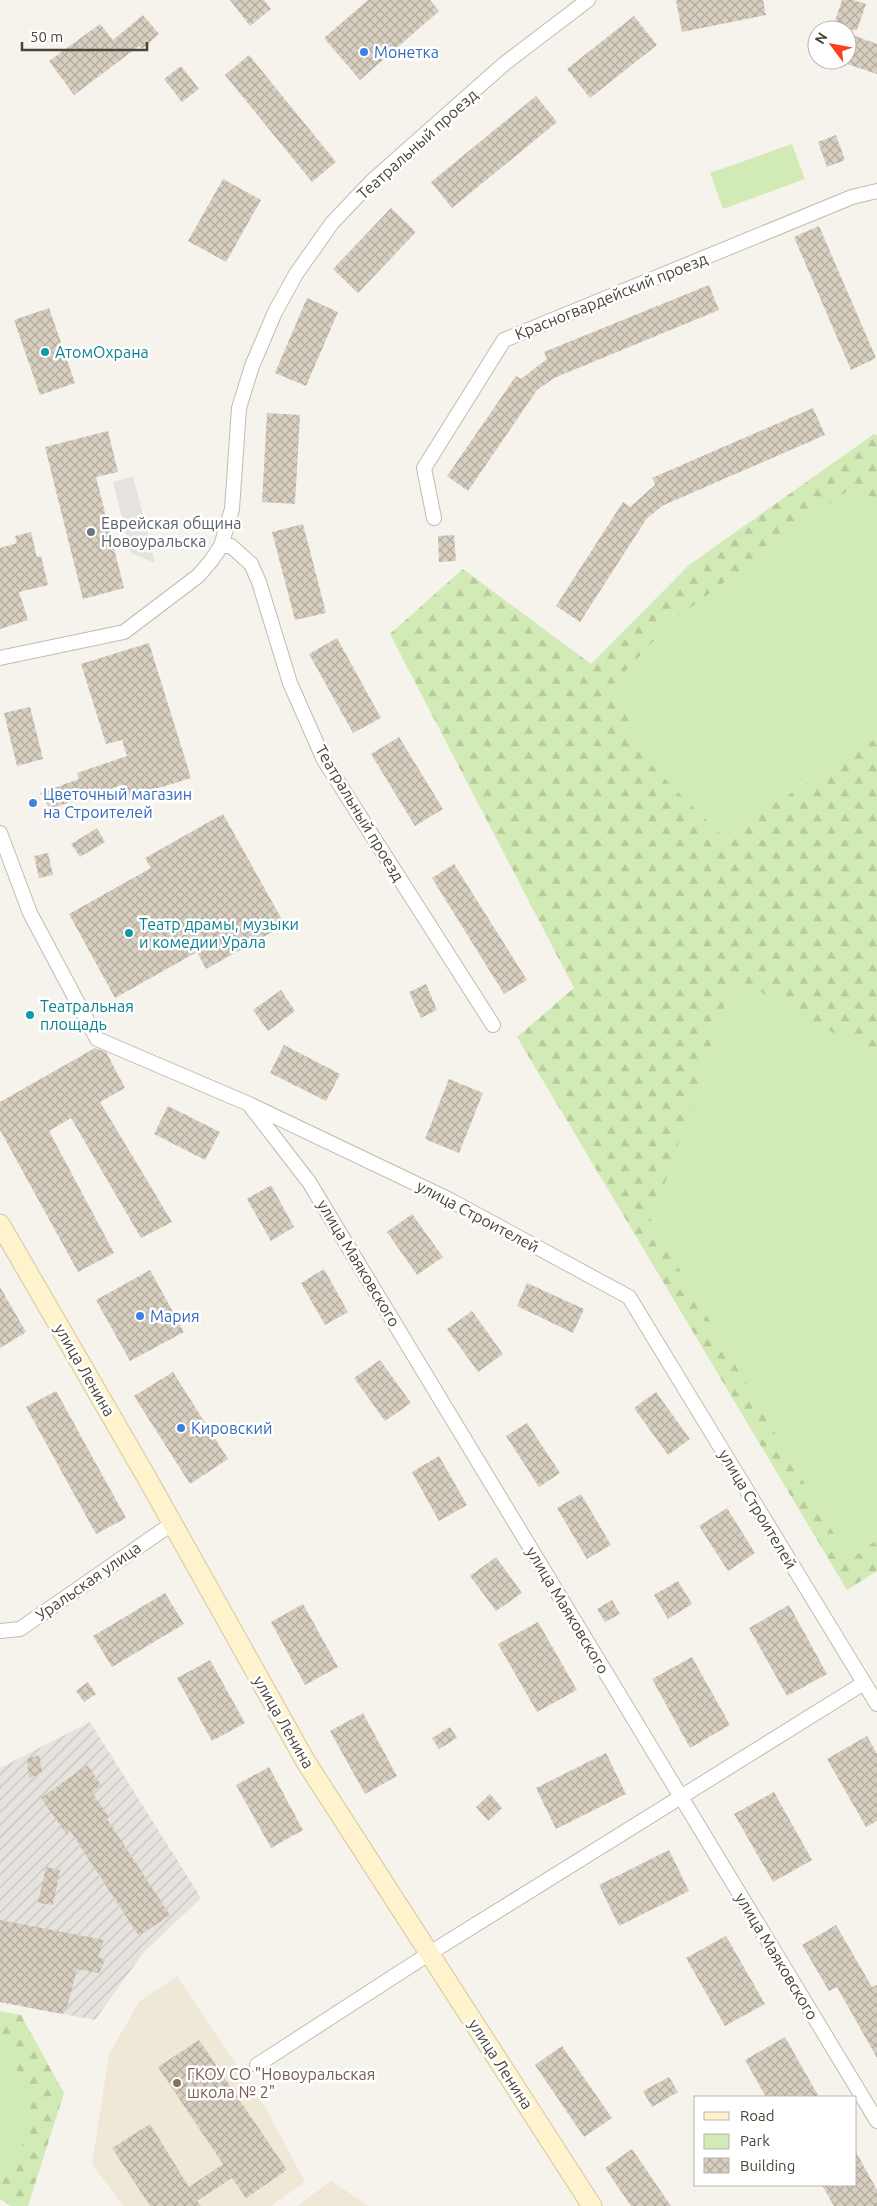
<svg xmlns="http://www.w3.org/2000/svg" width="877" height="2206" viewBox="0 0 877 2206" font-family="Ubuntu,sans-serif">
	<defs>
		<pattern id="industrial-furrows" width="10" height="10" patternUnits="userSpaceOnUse" patternTransform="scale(1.25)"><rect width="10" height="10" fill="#e6e2dd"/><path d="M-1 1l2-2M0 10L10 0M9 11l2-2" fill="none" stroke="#c7c3be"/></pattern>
		<pattern id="forest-firs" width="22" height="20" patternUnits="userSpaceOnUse" patternTransform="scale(1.25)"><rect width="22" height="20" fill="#d2eab5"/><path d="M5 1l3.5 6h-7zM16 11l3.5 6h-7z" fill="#b6ca9c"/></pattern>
		<pattern id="building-cross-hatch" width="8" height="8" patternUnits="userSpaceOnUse" patternTransform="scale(1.25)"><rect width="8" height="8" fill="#d8cfc1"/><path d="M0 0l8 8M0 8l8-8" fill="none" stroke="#b1aa9e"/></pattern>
	</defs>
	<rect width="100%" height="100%" fill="#f6f3ec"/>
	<path fill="url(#industrial-furrows)" d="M90,1722L201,1898L143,1953L95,2020L0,2002V1768Z"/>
	<g fill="#efe8d6">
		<path d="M177,1976L268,2112L305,2182L271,2206H123L92,2164L109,2054L139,2002Z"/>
		<path d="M331,2181L369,2206H297Z"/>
	</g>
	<g fill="url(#forest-firs)">
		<path d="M874,434L877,435V1571L847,1590L517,1037L574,988L390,634L463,569L591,664L689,565Z"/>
		<path d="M0,2011L21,2015L64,2093L28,2206H11L0,2199Z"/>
	</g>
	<g fill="#d2eab5">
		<path d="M792,144L805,179L723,209L710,173Z"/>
		<path d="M855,485L877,519V738L723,837L653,767L611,687L671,622Z"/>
		<path d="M734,977L877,1057V1540L849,1560L649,1217L658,1192L665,1183Z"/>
		<path d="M0,2035L32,2101L15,2177L0,2169Z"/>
	</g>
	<path fill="#e5e3e0" d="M133,476L155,563L131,553L113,482Z"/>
	<g fill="url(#building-cross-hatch)">
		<path d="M230,0H264L271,9L250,26Z"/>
		<path d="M368,0H430L439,11L360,80L324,38Z"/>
		<path d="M676,0H763L766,15L682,32Z"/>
		<path d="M842,0H853L866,4L857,30H832Z"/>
		<path d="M143,15L159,34L142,49L139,46L74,95L49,61L100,24L113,40Z"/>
		<path d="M634,16L657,45L590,98L567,69Z"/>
		<path d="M847,33L877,44V74L847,64Z"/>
		<path d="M249,55L336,162L312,182L225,75Z"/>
		<path d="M181,66L199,89L182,102L164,79Z"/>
		<path d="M536,96L557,122L452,208L431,182Z"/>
		<path d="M836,135L845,160L827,167L818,142Z"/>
		<path d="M223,179L261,200L226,262L188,241Z"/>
		<path d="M391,208L416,232L358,293L333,269Z"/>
		<path d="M819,226L876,358L851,370L794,237Z"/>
		<path d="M709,285L719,310L554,378L537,390L468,491L447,476L516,376L521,379L547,359L544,352Z"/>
		<path d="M307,298L338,312L306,386L275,373Z"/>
		<path d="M49,308L75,383L40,395L14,320Z"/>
		<path d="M813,408L825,435L664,505L647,518L580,622L556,606L623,502L630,507L655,485L652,478Z"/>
		<path d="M267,413L300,415L295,504L262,502Z"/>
		<path d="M108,431L118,472L96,477L124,588L83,599L45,447Z"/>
		<path d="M303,524L326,613L295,620L272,532Z"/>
		<path d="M31,532L37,557L41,556L48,585L19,592L28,620L0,629V548L17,543L15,536Z"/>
		<path d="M454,535L456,561L439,562L438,536Z"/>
		<path d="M337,638L381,718L353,733L309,654Z"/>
		<path d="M149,643L191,778L123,799L119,786L50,809L40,793L79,779L77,773L127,756L122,740L106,744L81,664Z"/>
		<path d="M30,707L43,759L17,766L4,713Z"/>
		<path d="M399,737L443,809L415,826L371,754Z"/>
		<path d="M223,814L285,925L206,969L197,952L115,998L69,914L151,868L145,858Z"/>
		<path d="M97,828L105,842L80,857L71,844Z"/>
		<path d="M48,853L53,875L39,878L34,856Z"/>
		<path d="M454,864L527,980L504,994L432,878Z"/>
		<path d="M426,984L437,1010L421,1018L409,992Z"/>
		<path d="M281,990L295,1011L268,1031L253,1010Z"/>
		<path d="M284,1045L340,1074L326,1101L270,1073Z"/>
		<path d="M95,1048L106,1052L125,1088L100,1102L172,1222L141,1238L71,1118L49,1131L114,1253L78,1272L0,1130V1102Z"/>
		<path d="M449,1079L483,1093L459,1153L425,1139Z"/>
		<path d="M168,1106L220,1132L205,1160L154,1134Z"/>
		<path d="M271,1185L294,1227L271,1241L247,1199Z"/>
		<path d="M412,1214L443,1257L417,1275L387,1232Z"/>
		<path d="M324,1269L348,1312L325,1325L301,1283Z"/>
		<path d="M150,1270L184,1332L130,1361L96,1300Z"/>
		<path d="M527,1283L584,1309L573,1333L517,1306Z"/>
		<path d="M0,1287L26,1332L0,1348Z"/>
		<path d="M472,1311L503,1354L478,1372L447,1329Z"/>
		<path d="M380,1360L411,1403L385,1421L354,1378Z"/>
		<path d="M173,1372L228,1459L190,1484L134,1396Z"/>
		<path d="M56,1391L126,1518L96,1534L26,1407Z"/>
		<path d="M656,1392L690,1439L668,1455L634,1408Z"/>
		<path d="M527,1423L560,1473L539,1487L506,1436Z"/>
		<path d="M439,1456L467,1505L439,1521L412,1472Z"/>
		<path d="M581,1494L611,1545L587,1559L557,1508Z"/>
		<path d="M727,1508L755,1553L728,1571L699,1526Z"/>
		<path d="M496,1557L522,1593L496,1611L470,1576Z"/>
		<path d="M678,1581L692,1604L668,1619L654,1595Z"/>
		<path d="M165,1593L184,1624L112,1667L93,1636Z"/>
		<path d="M612,1600L620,1614L605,1622L597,1609Z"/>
		<path d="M303,1604L338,1667L305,1685L271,1622Z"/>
		<path d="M789,1605L827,1674L787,1696L749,1628Z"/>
		<path d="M538,1622L577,1690L537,1712L498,1644Z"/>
		<path d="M692,1657L730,1725L690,1748L652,1679Z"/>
		<path d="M210,1660L245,1723L212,1741L177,1678Z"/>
		<path d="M88,1682L96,1694L84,1702L76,1691Z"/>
		<path d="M363,1713L397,1776L365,1794L330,1731Z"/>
		<path d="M450,1727L457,1738L439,1749L432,1738Z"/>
		<path d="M867,1736L877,1754V1821L866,1827L827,1759Z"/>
		<path d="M606,1753L626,1794L556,1829L536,1788Z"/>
		<path d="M39,1755L42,1773L29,1778L27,1759Z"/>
		<path d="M87,1765L101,1785L92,1792L109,1817L107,1819L170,1915L139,1936L69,1829L67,1835L41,1798Z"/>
		<path d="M269,1767L303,1830L271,1848L236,1785Z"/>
		<path d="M774,1792L812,1860L773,1882L734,1814Z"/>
		<path d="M490,1794L502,1808L488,1821L476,1807Z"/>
		<path d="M669,1850L689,1891L619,1926L599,1885Z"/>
		<path d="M46,1867L60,1870L53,1905L38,1903Z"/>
		<path d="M0,1920L104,1940L98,1957L105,1960L99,1973L77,1969L67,2007L62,2014L0,2002Z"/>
		<path d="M836,1925L872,1987L877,1985V2058L837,1987L829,1991L802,1945Z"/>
		<path d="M726,1936L765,2004L725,2026L686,1958Z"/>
		<path d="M785,2037L819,2097H766L745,2060Z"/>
		<path d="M199,2040L287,2170L246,2198L232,2178L197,2201L201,2206H150L112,2148L150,2124L189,2187L223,2164L158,2067Z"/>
		<path d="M562,2046L612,2118L584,2137L535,2065Z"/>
		<path d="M669,2077L678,2092L652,2107L643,2091Z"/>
		<path d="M632,2149L671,2206H631L605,2168Z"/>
		<path d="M856,2152L877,2190V2206H834L822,2185H856Z"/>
	</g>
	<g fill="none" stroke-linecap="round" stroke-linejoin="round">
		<g stroke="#c2bbae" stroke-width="16">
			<g id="minor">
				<path d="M434,518L424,468L504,340L852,197L877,191"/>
				<path d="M221,546H231L251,564L259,582L290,683L324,760L493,1025"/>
				<path d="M0,658L124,632L198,576L211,561L221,546L232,509L239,408L252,366L275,312L296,274L332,223L372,181L504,64L588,0"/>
				<path d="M0,833L30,913L97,1039L249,1104L448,1199L629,1297L877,1704"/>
				<path d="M251,1107L309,1182L877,2121"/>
				<path d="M0,1631L20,1629L173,1523"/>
				<path d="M257,2065L430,1953L864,1683"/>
			</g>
		</g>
		<g stroke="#d6c79b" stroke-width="21">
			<path id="secondary" d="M0,1224L147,1478L306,1762L592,2206"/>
		</g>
		<use href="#minor" stroke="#fff" stroke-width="14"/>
		<use href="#secondary" stroke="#fff3cd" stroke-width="19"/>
	</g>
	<g fill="#3f7fe0" stroke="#fff" stroke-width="2">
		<circle cx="364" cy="52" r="5"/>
		<circle cx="33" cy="803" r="5"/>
		<circle cx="140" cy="1316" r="5"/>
		<circle cx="181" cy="1428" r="5"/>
	</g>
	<g fill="#0f9aa8" stroke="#fff" stroke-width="2">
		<circle cx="45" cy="352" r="5"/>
		<circle cx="129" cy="933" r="5"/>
		<circle cx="30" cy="1015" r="5"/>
	</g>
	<circle fill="#6b7280" stroke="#fff" stroke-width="2" cx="91" cy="532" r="5"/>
	<circle fill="#8d6e63" stroke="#fff" stroke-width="2" cx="177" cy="2083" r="5"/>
	<g text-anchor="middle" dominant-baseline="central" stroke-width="5" stroke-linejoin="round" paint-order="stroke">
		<g font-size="16" fill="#366cbe" stroke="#fff" text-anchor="start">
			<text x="374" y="52">Монетка</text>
			<text x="43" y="794">Цветочный магазин<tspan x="43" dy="18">на Строителей</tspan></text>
			<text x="150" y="1316">Мария</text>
			<text x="191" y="1428">Кировский</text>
		</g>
		<g font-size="16" fill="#4b4439" stroke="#fff">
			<text transform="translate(417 144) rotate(-42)">Театральный проезд</text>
			<text transform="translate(611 296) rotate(-22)">Красногвардейский проезд</text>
			<text transform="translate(360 813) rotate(59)">Театральный проезд</text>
			<text transform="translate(478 1216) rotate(28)">улица Строителей</text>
			<text transform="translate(359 1263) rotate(59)">улица Маяковского</text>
			<text transform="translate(85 1370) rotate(60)">улица Ленина</text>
			<text transform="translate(758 1509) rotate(59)">улица Строителей</text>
			<text transform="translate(88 1581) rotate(-35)">Уральская улица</text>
			<text transform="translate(568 1610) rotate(59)">улица Маяковского</text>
			<text transform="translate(284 1722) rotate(60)">улица Ленина</text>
			<text transform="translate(777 1956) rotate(59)">улица Маяковского</text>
			<text transform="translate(501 2064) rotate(57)">улица Ленина</text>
		</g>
		<g font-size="16" fill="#0d838f" stroke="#fff" text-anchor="start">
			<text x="55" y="352">АтомОхрана</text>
			<text x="139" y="924">Театр драмы, музыки<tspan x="139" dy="18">и комедии Урала</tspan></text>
			<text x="40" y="1006">Театральная<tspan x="40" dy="18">площадь</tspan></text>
		</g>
		<g font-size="16" fill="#5b616d" stroke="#fff" text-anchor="start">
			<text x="101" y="523">Еврейская община<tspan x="101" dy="18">Новоуральска</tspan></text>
		</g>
		<g font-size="16" fill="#785e54" stroke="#fff" text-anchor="start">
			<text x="187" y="2074">ГКОУ СО "Новоуральская<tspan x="187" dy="18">школа № 2"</tspan></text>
		</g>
	</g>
	<rect x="694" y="2096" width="162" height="90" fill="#ffffff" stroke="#b7b4b0"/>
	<rect x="704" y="2112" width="25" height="8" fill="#fff3cd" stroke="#b7b4b0"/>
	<text x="740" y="2121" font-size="15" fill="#4b4439">Road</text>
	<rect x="704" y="2134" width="25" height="15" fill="#d2eab5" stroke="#b7b4b0"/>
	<text x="740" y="2146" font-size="15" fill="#4b4439">Park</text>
	<rect x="704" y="2158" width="25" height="15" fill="url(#building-cross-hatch)" stroke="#b7b4b0"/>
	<text x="740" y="2171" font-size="15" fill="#4b4439">Building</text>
	<g transform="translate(832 45) rotate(302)"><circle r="24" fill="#ffffff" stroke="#b7b4b0"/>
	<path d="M0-4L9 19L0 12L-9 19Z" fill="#fc3f1d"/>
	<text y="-8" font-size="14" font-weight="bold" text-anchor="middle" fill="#4b4439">N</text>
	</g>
	<path d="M22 42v8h125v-8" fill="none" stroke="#4b4439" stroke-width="2.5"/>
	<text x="30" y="42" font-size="15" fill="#4b4439" stroke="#ffffff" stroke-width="4" paint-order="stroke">50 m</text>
</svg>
